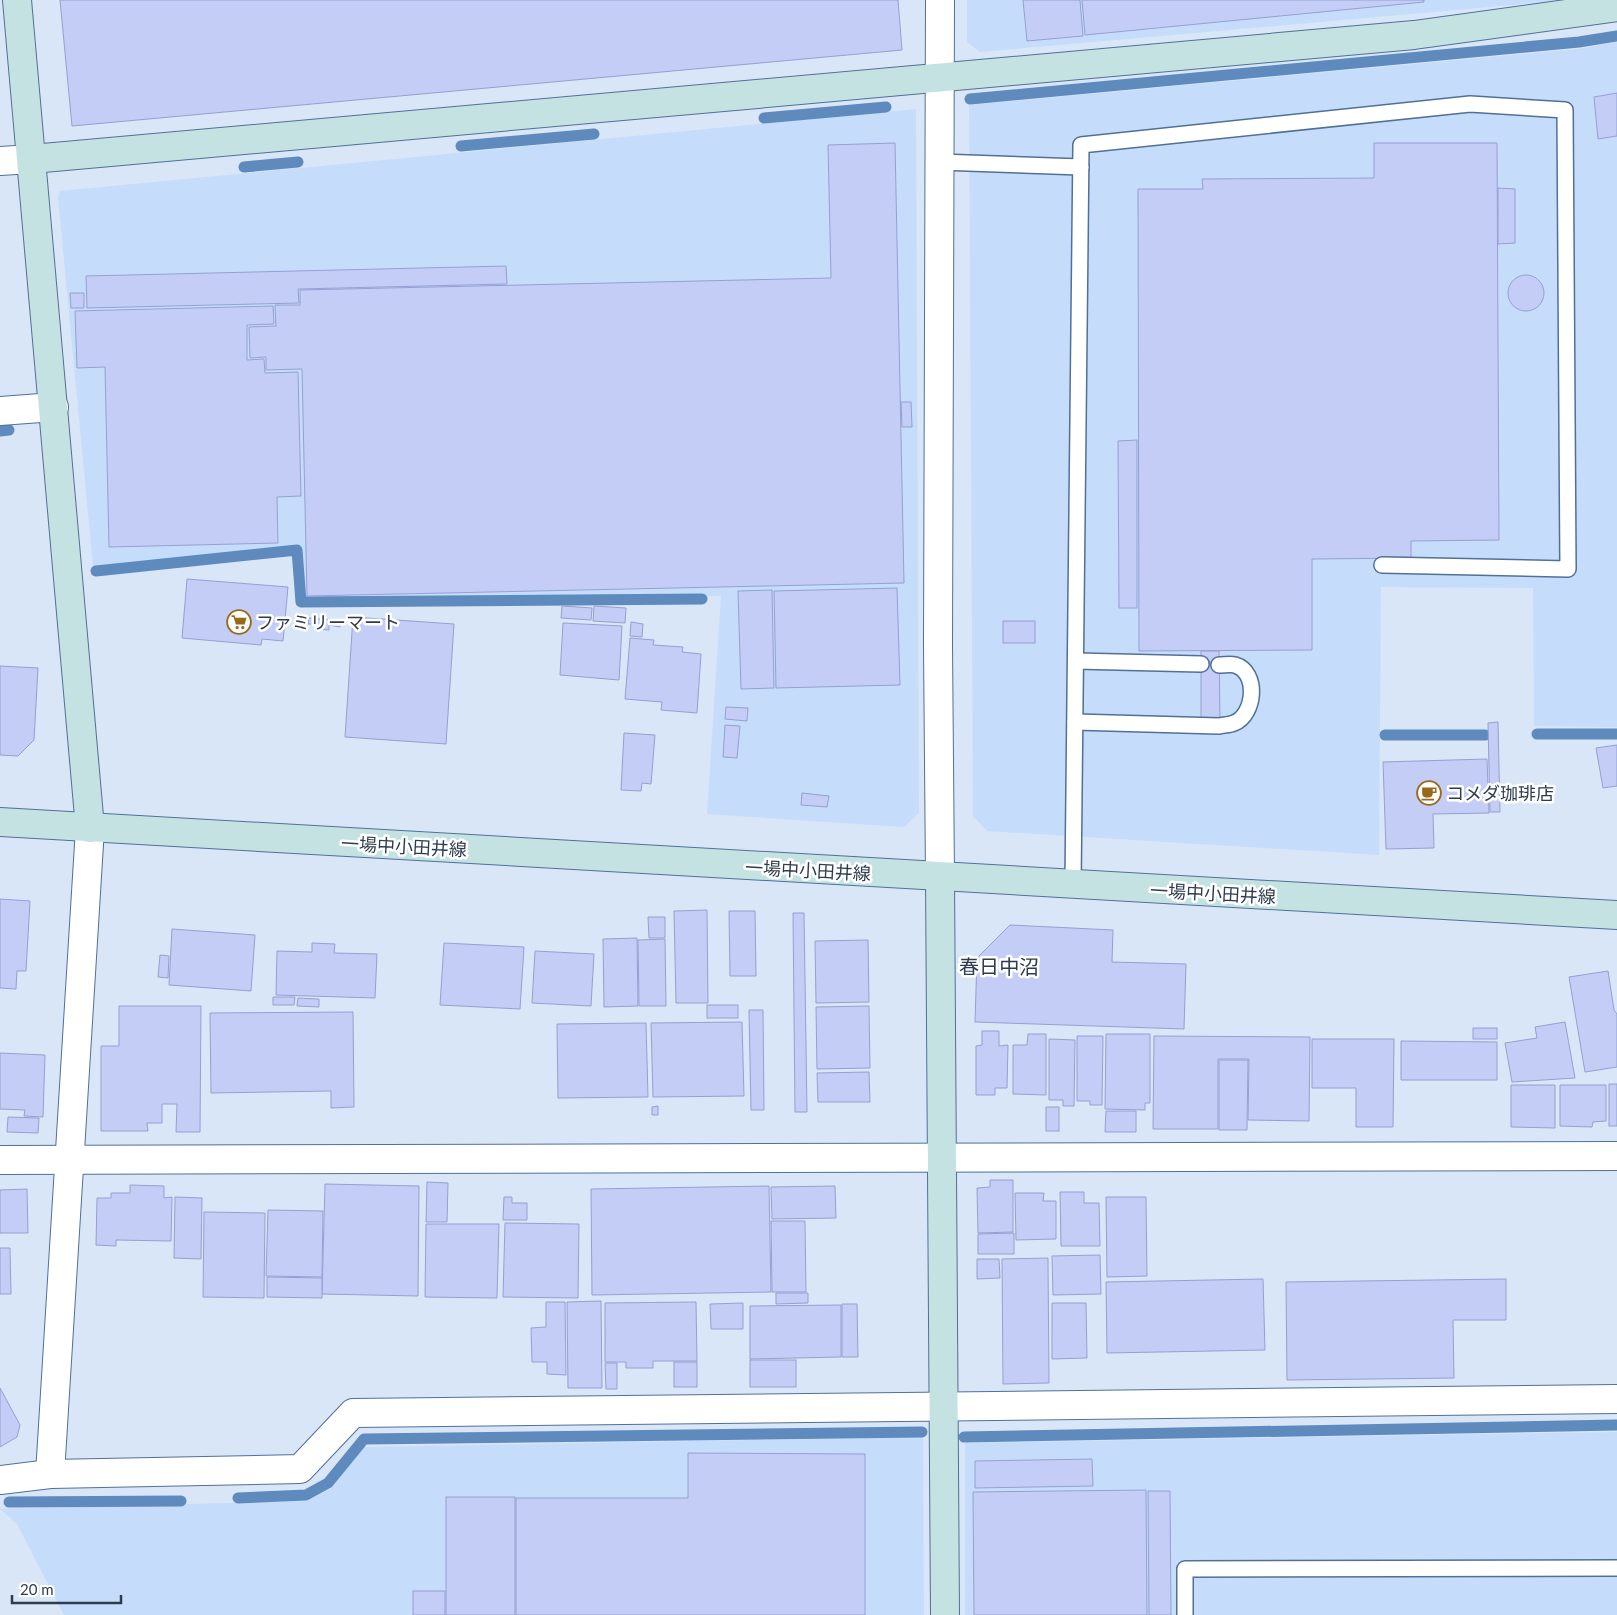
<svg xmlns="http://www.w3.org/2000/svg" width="1617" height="1615" viewBox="0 0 1617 1615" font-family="Lato,'Noto Sans JP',sans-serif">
	<rect width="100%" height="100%" fill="#d8e6f7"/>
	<g fill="#c5ddfa">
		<path d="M967,0H1569L980,52L967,42Z"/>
		<path d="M1617,42V727L1534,726L1533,588L1381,587L1379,855L987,831L973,816L969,105L1579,49Z"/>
		<path d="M916,109L919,813L904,827L707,814L721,596L304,600L300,546L93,566L58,197L60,191Z"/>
		<path d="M1617,1432V1615H965V1443Z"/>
		<path d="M923,1437L924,1615H64L17,1524L0,1509L307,1501L330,1489L363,1447Z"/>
	</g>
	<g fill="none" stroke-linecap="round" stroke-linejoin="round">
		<g stroke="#5f8abe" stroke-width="11">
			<path d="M970,99L1579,42L1617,36"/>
			<path d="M764,118L886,107"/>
			<path d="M461,146L594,134"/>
			<path d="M244,167L298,162"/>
			<path d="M0,431L9,430"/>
			<path d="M96,571L297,550L301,602L702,599"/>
			<path d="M1537,734H1617"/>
			<path d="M1385,735H1485"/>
			<path d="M964,1437L1617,1425"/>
			<path d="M238,1498L306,1495L328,1483L364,1439L922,1432"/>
			<path d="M9,1502L181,1501"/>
		</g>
	</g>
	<g fill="#c3cdf6" stroke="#95a0d0">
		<path d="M60,0H898L902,50L72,126Z"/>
		<path d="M1023,0H1080L1083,36L1027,41Z"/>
		<path d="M1082,0H1424V2L1085,35Z"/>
		<path d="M1617,93V136L1598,139L1594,97Z"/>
		<path d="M895,143L904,583L307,596L302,369L266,370V357L250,358L249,327L276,326L275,305H300V290L831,278L828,145Z"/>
		<path d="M1374,143H1497L1499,540L1411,541V558L1312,559V650L1139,651L1138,189H1203L1202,179L1374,178Z"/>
		<path d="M1498,188L1515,189V243L1498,244Z"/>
		<path d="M506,266L507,284L298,289L299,303L87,308L86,276Z"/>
		<circle cx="1526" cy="293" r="18"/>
		<path d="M70,293H84V308H71Z"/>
		<path d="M273,306L274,324L247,325V360L264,359L265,373L298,372L301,496L277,497L278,543L109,547L105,367L77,368L75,311Z"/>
		<path d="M901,402H911L912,427H902Z"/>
		<path d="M1137,440V608H1119L1118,441Z"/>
		<path d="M187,579L288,587L283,641L262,639L261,645L182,638Z"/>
		<path d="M897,588L900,685L776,688L774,591Z"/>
		<path d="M772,590L774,688L741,689L738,591Z"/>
		<path d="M562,606L592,608L591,620L561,618Z"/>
		<path d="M594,606L626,608L625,623L593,621Z"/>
		<path d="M295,617L306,619L305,629L294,627Z"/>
		<path d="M353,617L454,624L446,744L345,737Z"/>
		<path d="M309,618L340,621V627L329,625V630L316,629L317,624H308Z"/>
		<rect x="1003" y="621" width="32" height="22"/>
		<path d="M631,622L643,624L642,637L630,636Z"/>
		<path d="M563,623L622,626L619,680L560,675Z"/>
		<path d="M630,638L654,640L653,645L683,647L682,652L701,654L697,713L661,710L662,702L625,699Z"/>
		<path d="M1201,651H1219L1220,720L1201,719Z"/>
		<path d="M0,666L38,668L34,740L18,756L0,755Z"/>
		<path d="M726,707L748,708L747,721L725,719Z"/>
		<path d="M1498,722L1500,812H1490L1488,723Z"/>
		<path d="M725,725L740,726L737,758L723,757Z"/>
		<path d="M624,733L655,735L651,784L642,783L641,791L621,790Z"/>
		<path d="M1617,745V786L1603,788L1596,748Z"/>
		<path d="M1487,759L1489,813L1433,814L1434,848L1386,849L1383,762Z"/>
		<path d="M802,793L829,796L827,807L801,805Z"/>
		<path d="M0,899L30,901L26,971H17L16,989L0,988Z"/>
		<path d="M707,910L708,1003H676L674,911Z"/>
		<path d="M729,911H755L756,976H730Z"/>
		<path d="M793,913H804L807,1112H795Z"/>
		<path d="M648,917H665V938H649Z"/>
		<path d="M1010,925L1113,930L1112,962L1186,964L1184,1029L975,1022L977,958Z"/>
		<path d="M172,929L255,935L251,991L169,985Z"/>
		<path d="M637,938L638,1006L604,1007L603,939Z"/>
		<path d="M665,939L666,1006H639L638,940Z"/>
		<path d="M868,940L869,1002L816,1003L815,941Z"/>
		<path d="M312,943L335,944L334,953L377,954L375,998L276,995L277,951L312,952Z"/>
		<path d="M444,943L524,947L520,1009L440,1005Z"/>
		<path d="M535,951L594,954L591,1006L532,1003Z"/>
		<path d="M160,955L169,956L168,978L158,977Z"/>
		<path d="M1608,971L1614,1010L1617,1014V1067L1585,1072L1569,977Z"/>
		<path d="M273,997H295L294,1005H273Z"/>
		<path d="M298,998L319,999V1007L297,1006Z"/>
		<rect x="707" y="1005" width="31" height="13"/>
		<path d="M119,1006H201L200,1132H176L177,1104H162V1123H147L148,1131H101V1046H119Z"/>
		<path d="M869,1006L870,1068L817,1069L816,1007Z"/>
		<path d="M749,1010H763L764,1110H751Z"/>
		<path d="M353,1012L354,1107L331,1108V1091L211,1093L210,1013Z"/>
		<path d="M742,1022L744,1096L653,1097L651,1023Z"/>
		<path d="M1565,1022L1575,1078L1512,1082L1505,1043L1537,1038L1535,1027Z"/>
		<path d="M646,1023L648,1097L558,1098L557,1024Z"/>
		<rect x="1473" y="1028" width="24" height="11"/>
		<path d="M982,1031H999V1046L1008,1045L1007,1088H995V1095H976V1046L982,1045Z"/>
		<path d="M1028,1034H1046V1095L1013,1094V1045H1027Z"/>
		<path d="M1106,1034H1150V1103H1145V1110L1105,1109Z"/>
		<path d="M1077,1036H1103L1102,1105H1090V1101H1077Z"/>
		<path d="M1154,1036L1310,1037L1309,1121L1248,1120L1249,1059H1218V1129H1153Z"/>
		<path d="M1049,1039L1075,1040L1074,1106H1063V1100H1049Z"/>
		<path d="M1312,1039H1394L1393,1127H1356V1088H1312Z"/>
		<path d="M1401,1041L1497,1042V1080H1401Z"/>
		<path d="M0,1053L45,1055L43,1117L24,1116L25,1110L0,1109Z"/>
		<path d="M1219,1060H1248L1247,1130H1219Z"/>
		<path d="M869,1072L870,1102H818L817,1073Z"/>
		<rect x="1609" y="1084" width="8" height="42"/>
		<path d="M1511,1085H1555V1128L1511,1127Z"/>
		<path d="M1560,1085H1606V1121L1593,1122L1592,1127L1560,1126Z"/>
		<path d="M658,1106V1115H652V1107Z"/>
		<rect x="1046" y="1107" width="13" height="24"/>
		<path d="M1106,1111H1136V1132H1105Z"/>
		<path d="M8,1117L39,1118L38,1133L7,1132Z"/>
		<path d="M990,1180H1013V1232L978,1233L977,1188L990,1187Z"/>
		<path d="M427,1182L448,1183L447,1222H426Z"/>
		<path d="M325,1184L419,1186L418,1296L322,1294Z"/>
		<path d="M130,1185L164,1186V1198L172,1197L171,1241L116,1240V1246L96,1245L97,1198H111V1193H130Z"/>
		<path d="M769,1186L771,1292L592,1295L591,1189Z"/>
		<path d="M835,1186L836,1218L772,1219L771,1187Z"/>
		<path d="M27,1189L28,1233H0V1190Z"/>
		<path d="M1060,1192H1084V1203H1099L1100,1246H1061Z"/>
		<path d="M1015,1193H1044L1043,1201H1056V1239L1016,1240Z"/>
		<path d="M175,1197L202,1198L201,1259L174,1258Z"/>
		<path d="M504,1197H512V1203H527V1220H503Z"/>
		<path d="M1106,1197H1146L1147,1276L1107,1277Z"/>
		<path d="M268,1210L323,1211L322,1277L266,1276Z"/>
		<path d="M204,1212L265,1213L264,1298L203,1297Z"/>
		<path d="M771,1221H805L806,1292H772Z"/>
		<path d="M505,1223L579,1224L578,1298L503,1297Z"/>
		<path d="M426,1224H499L497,1298L425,1297Z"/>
		<path d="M1014,1233V1254H978V1234Z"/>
		<path d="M0,1248H10L11,1294H0Z"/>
		<path d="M1100,1255L1101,1294L1053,1295L1052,1256Z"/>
		<path d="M1048,1258L1049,1383L1003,1384L1002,1259Z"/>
		<path d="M977,1259H999L1000,1278L977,1279Z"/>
		<path d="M267,1277L322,1278V1298L267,1297Z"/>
		<path d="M1263,1279L1265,1350L1107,1353L1106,1282Z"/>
		<path d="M1506,1279V1320H1453L1454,1378L1287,1380L1286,1282Z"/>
		<path d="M776,1293H808V1303L776,1304Z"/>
		<path d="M601,1301L602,1388H568L567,1302Z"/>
		<path d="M546,1302H565L566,1375L547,1374V1362H532L531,1328L546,1327Z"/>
		<path d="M696,1302L697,1361H653V1368H626V1362H605V1303Z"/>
		<path d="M743,1303V1329H711L710,1304Z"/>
		<path d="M1052,1303H1086L1087,1358L1052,1359Z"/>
		<path d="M842,1304H857L858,1357H842Z"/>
		<path d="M841,1305V1357L750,1359V1306Z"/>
		<rect x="750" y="1360" width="46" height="27"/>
		<rect x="674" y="1362" width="23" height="25"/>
		<path d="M605,1363H617V1389H606Z"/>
		<path d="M0,1388L20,1425L17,1437L0,1447Z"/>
		<path d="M688,1453L865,1454V1615H516V1498H688Z"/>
		<path d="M1092,1459L1093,1486L975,1488V1461Z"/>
		<path d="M1146,1490L1147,1615H974L973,1492Z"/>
		<path d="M1148,1491H1170L1171,1615H1149Z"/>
		<rect x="446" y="1497" width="69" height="118"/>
		<rect x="413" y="1591" width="32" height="24"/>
	</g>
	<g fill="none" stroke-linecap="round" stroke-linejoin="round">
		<g stroke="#517096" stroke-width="18">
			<g id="lane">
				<path d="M939,162L1081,167"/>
				<path d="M1076,661L1201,664"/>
				<path d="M1075,722L1219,726C1223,725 1230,725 1234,723C1255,715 1259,672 1235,665C1231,664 1224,665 1219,665"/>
				<path d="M1073,885L1081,145L1470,104L1565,110L1568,569L1382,565"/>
				<path d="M1185,1615V1569L1617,1568"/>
			</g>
		</g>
		<g stroke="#517096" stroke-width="30">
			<g id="street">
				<path d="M0,161L32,159"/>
				<path d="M0,411L54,407"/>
				<path d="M940,877L938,646L940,0"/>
				<path d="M0,1160L1617,1156"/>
				<path d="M50,1474L90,828"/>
				<path d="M0,1480L50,1474L300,1469L353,1413L1617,1399"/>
			</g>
		</g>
		<g stroke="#517096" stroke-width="30">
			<g id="secondary">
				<path d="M17,0L90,828"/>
				<path d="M32,159L1414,35L1617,7"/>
				<path d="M0,822L1617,915"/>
				<path d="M940,877L945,1615"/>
			</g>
		</g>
		<use href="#lane" stroke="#fff" stroke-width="15"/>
		<use href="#street" stroke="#fff" stroke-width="28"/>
		<use href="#secondary" stroke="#c4e2e2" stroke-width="28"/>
	</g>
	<defs>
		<g id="supermarket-ring" transform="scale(1.25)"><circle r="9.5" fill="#fff" stroke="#99691a" stroke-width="1.5"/><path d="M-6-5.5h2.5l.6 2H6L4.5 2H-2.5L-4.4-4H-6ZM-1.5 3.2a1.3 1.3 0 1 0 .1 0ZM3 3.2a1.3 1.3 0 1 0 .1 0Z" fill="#99691a"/></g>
		<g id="cafe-ring" transform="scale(1.25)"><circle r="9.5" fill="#fff" stroke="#99691a" stroke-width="1.5"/><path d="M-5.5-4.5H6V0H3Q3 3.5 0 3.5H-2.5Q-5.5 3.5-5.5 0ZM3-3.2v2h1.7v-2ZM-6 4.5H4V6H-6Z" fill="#99691a"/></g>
	</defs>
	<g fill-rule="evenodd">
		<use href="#supermarket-ring" x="239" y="622"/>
		<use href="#cafe-ring" x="1429" y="793"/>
	</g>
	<g text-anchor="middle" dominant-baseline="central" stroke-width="5" stroke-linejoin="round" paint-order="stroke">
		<g font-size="18" fill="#2e3c4d" stroke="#fff" text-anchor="start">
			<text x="256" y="622">ファミリーマート</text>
			<text x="1446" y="793">コメダ珈琲店</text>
		</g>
		<g font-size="18" fill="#2e3c4d" stroke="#fff">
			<text transform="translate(404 846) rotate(3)">一場中小田井線</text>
			<text transform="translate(808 870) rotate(3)">一場中小田井線</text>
			<text transform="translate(1213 893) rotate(3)">一場中小田井線</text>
		</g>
		<g font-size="20" fill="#2e3c4d" stroke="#fff">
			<text x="999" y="966">春日中沼</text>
		</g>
	</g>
	<path d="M12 1595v8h109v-8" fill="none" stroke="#2e3c4d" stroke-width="2.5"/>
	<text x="20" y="1595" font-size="15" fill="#2e3c4d" stroke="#ffffff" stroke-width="4" paint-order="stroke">20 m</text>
</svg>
